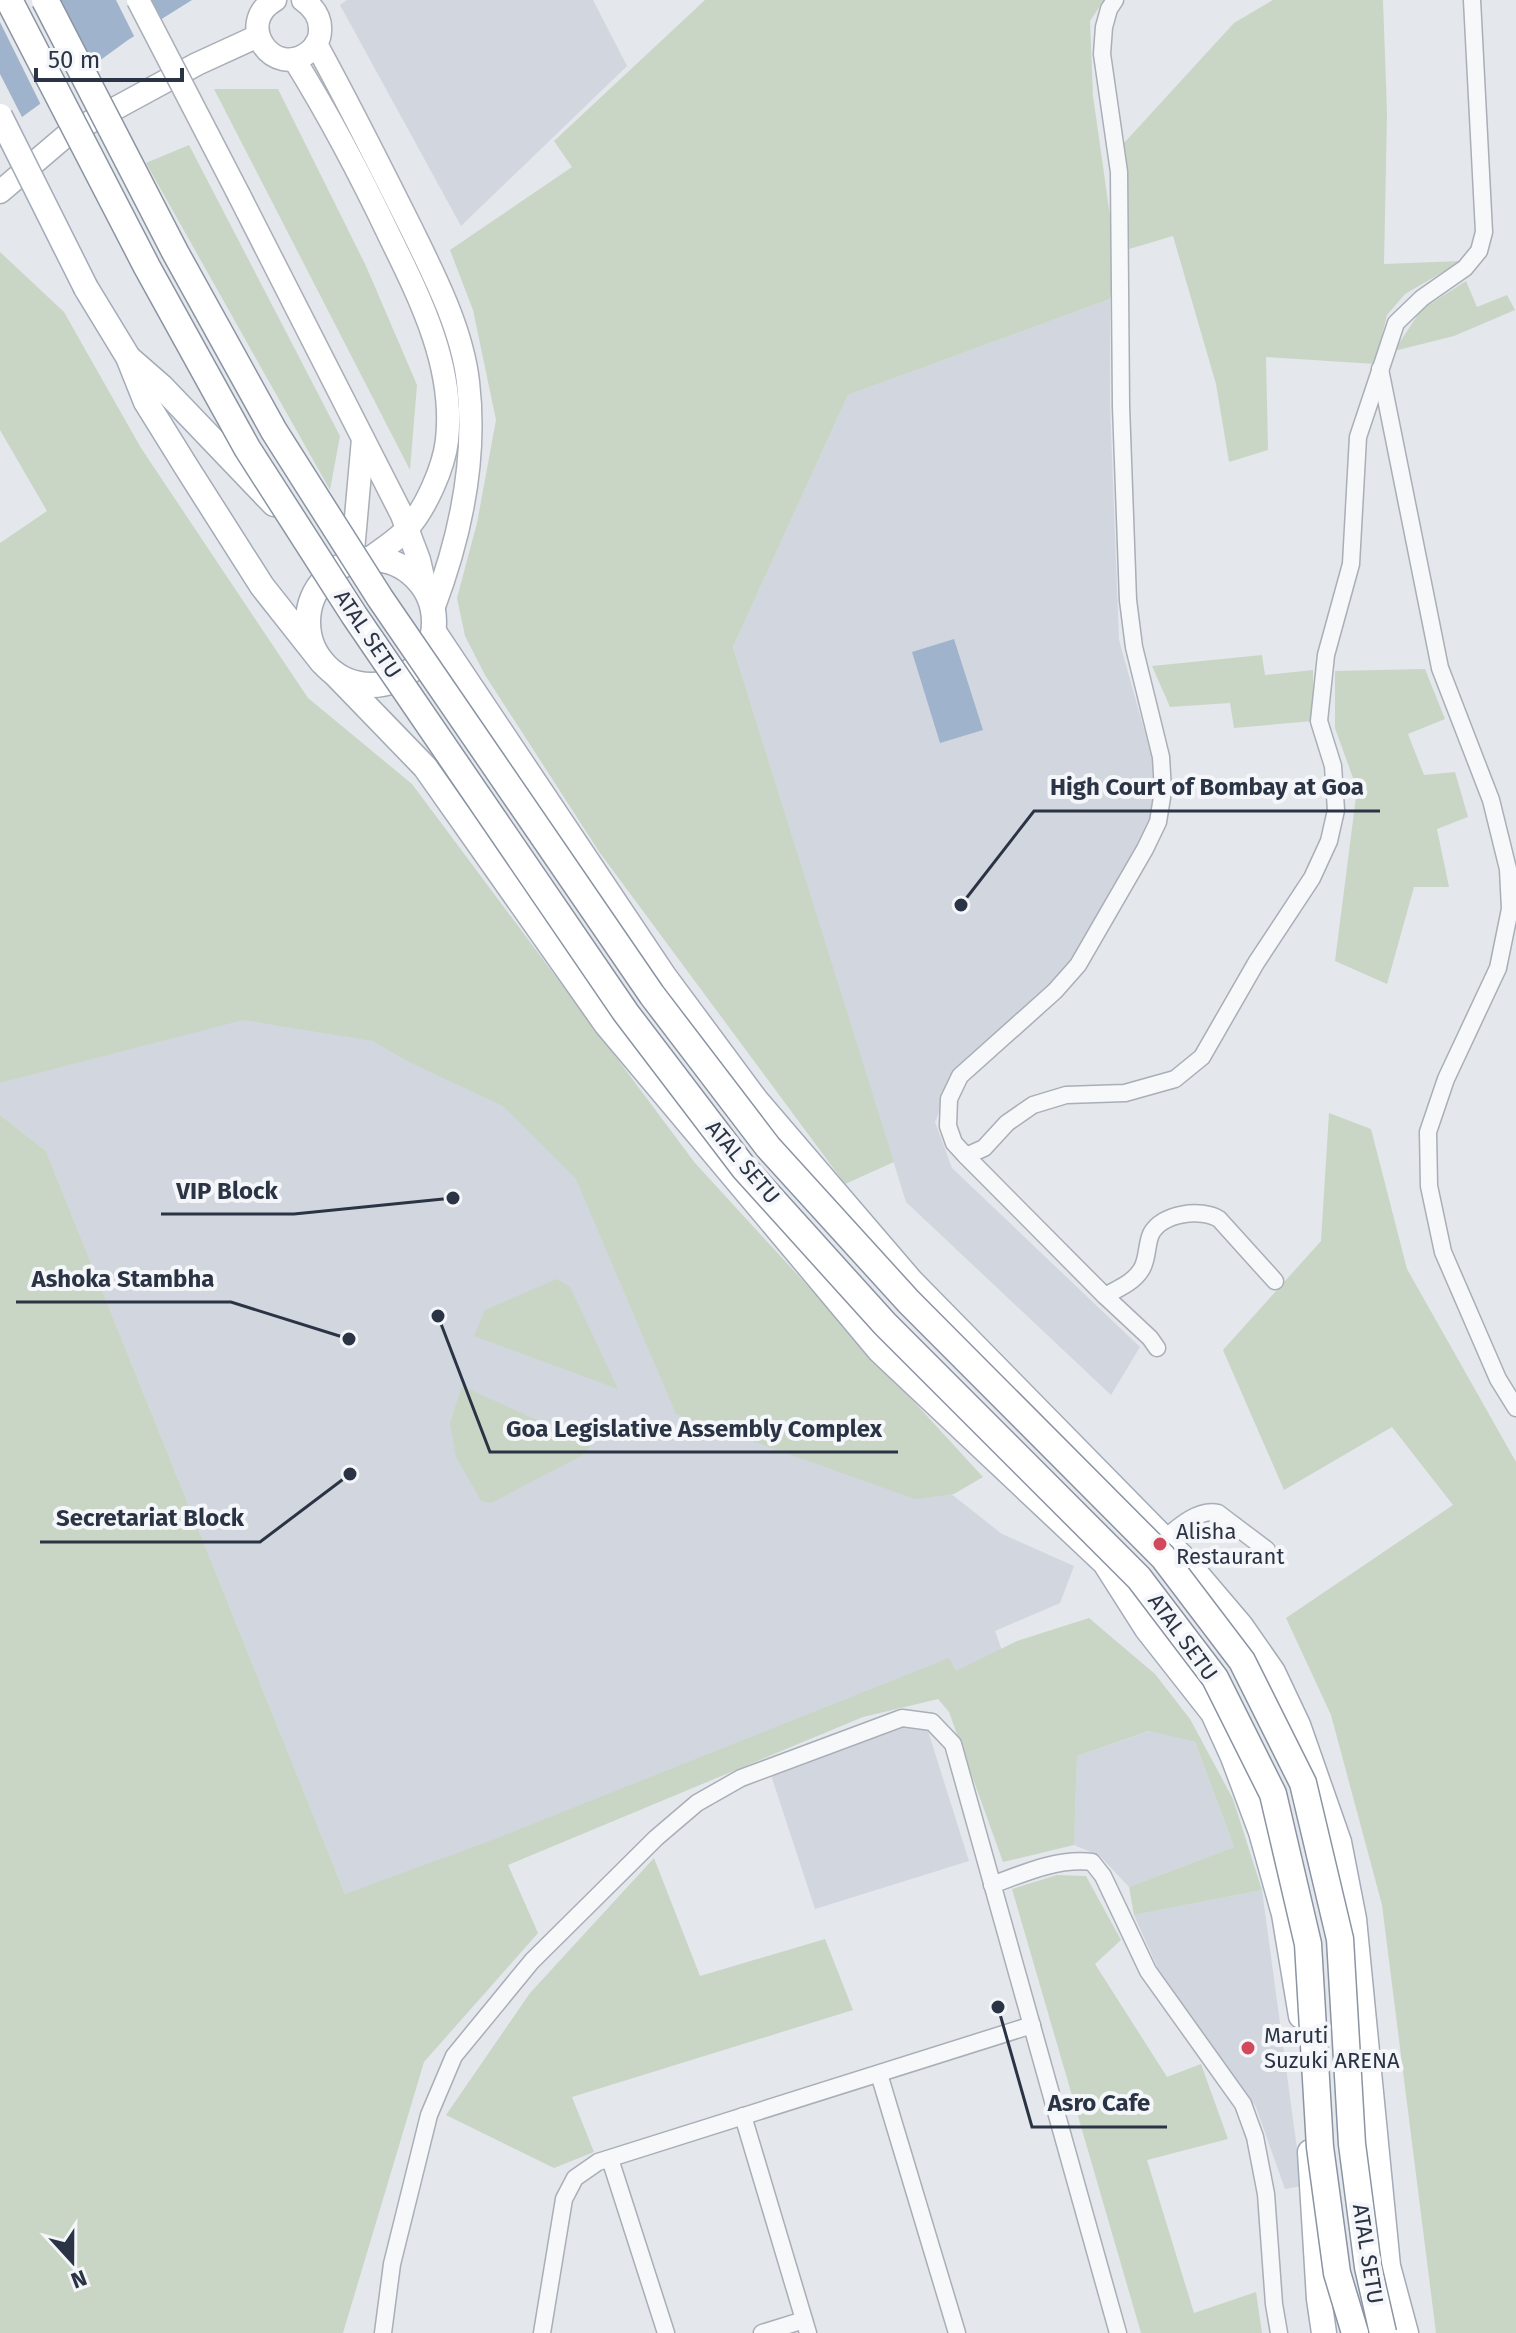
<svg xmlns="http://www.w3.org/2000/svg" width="1516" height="2333" viewBox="0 0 1516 2333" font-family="'Fira Sans',sans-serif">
	<rect width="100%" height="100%" fill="#e4e7ec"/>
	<g fill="#d2d6de">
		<path d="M347,0H593L627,66L461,226L340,5Z"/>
		<path d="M1110,299V405L1119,640L1157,776L1149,838L1069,972L949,1088L935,1122L952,1168L1140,1347L1111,1395L906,1202L733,647L848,395Z"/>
		<path d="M243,1019L498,1061L936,1482L1002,1534L1074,1566L1060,1603L995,1631L1005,1659L345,1894L46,1151L0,1115V1083Z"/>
		<path d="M903,1728L928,1731L969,1861L815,1909L771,1775Z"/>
		<path d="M1150,1731L1195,1742L1234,1847L1129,1887L1100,1856L1074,1845L1077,1756Z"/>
		<path d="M1262,1890L1302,2186L1285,2189L1256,2107L1167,1989L1134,1915Z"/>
	</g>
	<g fill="#c9d6c5">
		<path d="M705,0H1104L1090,21L1093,96L1116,258L1110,299L848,395L733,647L894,1162L845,1184L600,853L485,675L465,636L457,598L477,523L496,420L473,310L450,250L572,167L554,141Z"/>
		<path d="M1273,0H1383L1387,113L1384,264L1462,261L1405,294L1387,315L1375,364L1266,357L1268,450L1229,462L1216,384L1173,236L1129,249L1124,143L1234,23Z"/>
		<path d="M214,89H278L366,266L417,385L410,470Z"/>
		<path d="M189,145L340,436L330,490L146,163Z"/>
		<path d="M0,252L64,312L141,448L308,698L412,784L695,1163L983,1477L954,1494L915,1499L676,1414L576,1179L503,1106L407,1061L373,1041L243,1020L0,1083V543L47,511L0,430Z"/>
		<path d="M1466,281L1477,307L1507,295L1515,310L1454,336L1394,351L1421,310Z"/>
		<path d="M1262,655L1265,675L1313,670V721L1234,728L1230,703L1170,707L1152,666Z"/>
		<path d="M1425,669L1445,719L1408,734L1424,775L1455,772L1468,817L1437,829L1449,887H1414L1387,984L1335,961L1357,789L1335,728V671Z"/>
		<path d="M1329,1113L1371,1129L1407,1269L1516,1462V2333H1436L1382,1905L1331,1715L1286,1618L1453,1505L1392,1427L1284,1490L1223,1350L1321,1241Z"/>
		<path d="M0,1115L46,1151L345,1894L495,1839L949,1658L956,1671L1017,1641L1089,1618L1155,1674L1190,1719L1233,1799L1262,1890L1134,1915L1129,1887L1234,1847L1195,1742L1149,1731L1077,1756L1074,1845L1003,1862L949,1712L938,1699L863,1717L508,1865L538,1933L424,2062L343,2333H0Z"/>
		<path d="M557,1279L570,1287L618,1389L474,1336L485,1310Z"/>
		<path d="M462,1386L592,1445L581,1456L491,1503L481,1501L456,1457L450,1423Z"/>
		<path d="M654,1858L700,1976L825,1939L853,2010L572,2097L594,2152L554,2168L446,2115L530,1993Z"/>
		<path d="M1057,1875L1086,1876L1121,1940L1095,1964L1167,2077L1201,2064L1228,2139L1147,2160L1194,2313L1256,2292L1262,2333H1141L1012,1889Z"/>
	</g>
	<g fill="#9fb4cc">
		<path d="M0,0H192L128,40L0,133Z"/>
		<path d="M954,639L983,730L940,743L912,652Z"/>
	</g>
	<g fill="#e4e7ec">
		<path d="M0,0H57L92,71L42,107L0,22Z"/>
		<path d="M116,0H148L160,25L136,40Z"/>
		<path d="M0,74L24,121L0,137Z"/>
	</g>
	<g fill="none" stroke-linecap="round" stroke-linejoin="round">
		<g stroke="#a9aeb7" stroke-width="19">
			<g id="minor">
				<path d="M1115,0L1109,9L1104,27L1102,54L1119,172L1121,406L1128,600L1134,647L1161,757L1163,791L1158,822L1145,849L1078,965L1055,991L960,1076L949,1099L948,1126L954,1143L966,1156L1105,1296L1150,1338L1157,1348"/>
				<path d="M1380,369L1440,668L1491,800L1508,869L1510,909L1498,968L1446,1079L1428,1132L1429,1186L1443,1252L1498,1379L1516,1408"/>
				<path d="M966,1156L984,1148L1007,1123L1033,1105L1066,1095L1125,1093L1175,1079L1202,1057L1256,963L1312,878L1329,841L1336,810L1333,766L1319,721L1326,655L1351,564L1358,437L1396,323L1422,298L1465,268L1479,251L1484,232L1472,0"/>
				<path d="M1105,1296C1117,1289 1133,1283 1141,1270C1148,1260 1146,1245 1151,1234C1162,1213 1201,1208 1219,1219L1275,1281"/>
				<path d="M1164,1539C1178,1527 1199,1508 1218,1513L1267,1550"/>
				<path d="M992,1885C1024,1873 1057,1858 1092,1862L1103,1876L1148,1971L1243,2104L1255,2137L1266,2194L1274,2304L1279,2333"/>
				<path d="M879,2074L957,2333"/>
				<path d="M743,2116L808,2333"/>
				<path d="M610,2159L666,2333"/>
				<path d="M383,2333L392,2264L429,2115L454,2056L532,1961L656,1838L697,1803L741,1778L902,1718L932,1722L953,1744L1118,2333"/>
				<path d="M542,2333L564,2199L575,2178L598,2162L1032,2025"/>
				<path d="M762,2333L804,2320"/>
			</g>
		</g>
		<g stroke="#a9aeb7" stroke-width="25">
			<g id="secondary">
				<path d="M275,0C234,23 273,80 309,52C315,47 320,39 320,31C321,17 313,7 303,0"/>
				<path d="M316,44C349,104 380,166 411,228C434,275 462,329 468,382C477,458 460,538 433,609"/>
				<path d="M294,59C330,117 361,176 390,237C421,300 455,368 447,440C444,467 426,508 407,529C397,540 381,550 369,559"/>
				<path d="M0,192L68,134L197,64L258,36"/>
				<path d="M239,195L402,515L419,560L426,590"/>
				<path d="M352,562L363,439"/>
			</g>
		</g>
		<g stroke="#a3abb8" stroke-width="27">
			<g id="primary">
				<path d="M86,288L128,357L146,402L187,468L262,586L322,662"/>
				<path d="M131,360L162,387L274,504"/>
				<circle cx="371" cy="622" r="63"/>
				<path d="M434,632L664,976L756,1100L911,1281L1184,1559L1241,1626L1273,1672L1298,1725L1339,1842L1354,1919L1388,2266L1406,2333"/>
				<path d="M335,674L425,767L606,1024L880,1351L1105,1563L1147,1629L1213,1713L1233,1757L1261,1832L1284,1914L1301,2016"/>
				<path d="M1310,2152L1319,2299L1324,2333"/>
			</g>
		</g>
		<use href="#minor" stroke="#f7f8fa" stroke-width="16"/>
		<use href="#secondary" stroke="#fff" stroke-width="22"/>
		<use href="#primary" stroke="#fff" stroke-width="24"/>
		<g stroke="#a9aeb7" stroke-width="25" stroke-linecap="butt">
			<path id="secondary-bridge" d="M138,0L239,195"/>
		</g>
		<g stroke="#a3abb8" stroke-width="27" stroke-linecap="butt">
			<path id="primary-bridge" d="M0,116L86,288"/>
		</g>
		<g stroke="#8b94a3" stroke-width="29" stroke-linecap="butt">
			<g id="trunk-bridge">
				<path d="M9,0L147,267L247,448L354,615L626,1013L744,1168L885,1324L1139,1578L1215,1678L1273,1794L1308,1944L1320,2147L1337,2273L1355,2333"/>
				<path d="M45,0L175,252L274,431L380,598L652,995L768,1147L909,1302L1163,1557L1242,1661L1303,1783L1340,1939L1352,2144L1368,2267L1383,2333"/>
			</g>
		</g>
		<use href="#secondary-bridge" stroke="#fff" stroke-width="22"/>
		<use href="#primary-bridge" stroke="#fff" stroke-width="24"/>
		<use href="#trunk-bridge" stroke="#fff" stroke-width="26"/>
	</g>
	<g fill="#d1495b" stroke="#f4f6f9" stroke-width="3">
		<circle cx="1160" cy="1544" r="8"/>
		<circle cx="1248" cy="2048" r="8"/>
	</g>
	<g text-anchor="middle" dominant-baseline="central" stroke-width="8" stroke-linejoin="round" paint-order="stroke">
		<g font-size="22" fill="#2b3445" stroke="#f4f6f9">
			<text transform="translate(368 634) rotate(56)">ATAL SETU</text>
			<text transform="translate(743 1162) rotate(50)">ATAL SETU</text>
			<text transform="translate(1183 1637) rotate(54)">ATAL SETU</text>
			<text transform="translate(1368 2254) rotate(81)">ATAL SETU</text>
		</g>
		<g font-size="22" fill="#2b3445" stroke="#f4f6f9" text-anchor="start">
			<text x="1176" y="1531">Alisha<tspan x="1176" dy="25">Restaurant</tspan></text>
			<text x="1264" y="2035">Maruti<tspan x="1264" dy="25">Suzuki ARENA</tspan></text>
		</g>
	</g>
	<path fill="none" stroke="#2b3445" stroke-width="3" d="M961 905L1034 811H1380M453 1198L294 1214H161M349 1339L231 1302H16M438 1316L490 1452H898M350 1474L260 1542H40M998 2007L1032 2127H1167"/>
	<g fill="#2b3445" stroke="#f4f6f9" stroke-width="3">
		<circle cx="961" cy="905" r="8"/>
		<circle cx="453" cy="1198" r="8"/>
		<circle cx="349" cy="1339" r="8"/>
		<circle cx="438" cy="1316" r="8"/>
		<circle cx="350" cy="1474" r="8"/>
		<circle cx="998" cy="2007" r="8"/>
	</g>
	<g font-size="24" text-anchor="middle" font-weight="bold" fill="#2b3445" stroke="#f4f6f9" stroke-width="8" stroke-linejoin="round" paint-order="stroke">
		<text x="1207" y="795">High Court of Bombay at Goa</text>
		<text x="227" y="1199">VIP Block</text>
		<text x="123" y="1287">Ashoka Stambha</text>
		<text x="694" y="1437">Goa Legislative Assembly Complex</text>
		<text x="150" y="1526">Secretariat Block</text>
		<text x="1099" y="2111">Asro Cafe</text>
	</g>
	<g transform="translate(72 2261) rotate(159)" stroke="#f4f6f9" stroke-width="6" paint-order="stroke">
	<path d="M0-6L14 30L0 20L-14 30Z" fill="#2b3445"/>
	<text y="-12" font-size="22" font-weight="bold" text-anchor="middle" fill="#2b3445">N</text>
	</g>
	<path d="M36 68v12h146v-12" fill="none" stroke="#2b3445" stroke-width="4"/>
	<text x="48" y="68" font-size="24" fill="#2b3445" stroke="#f4f6f9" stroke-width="6" paint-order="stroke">50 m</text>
</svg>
